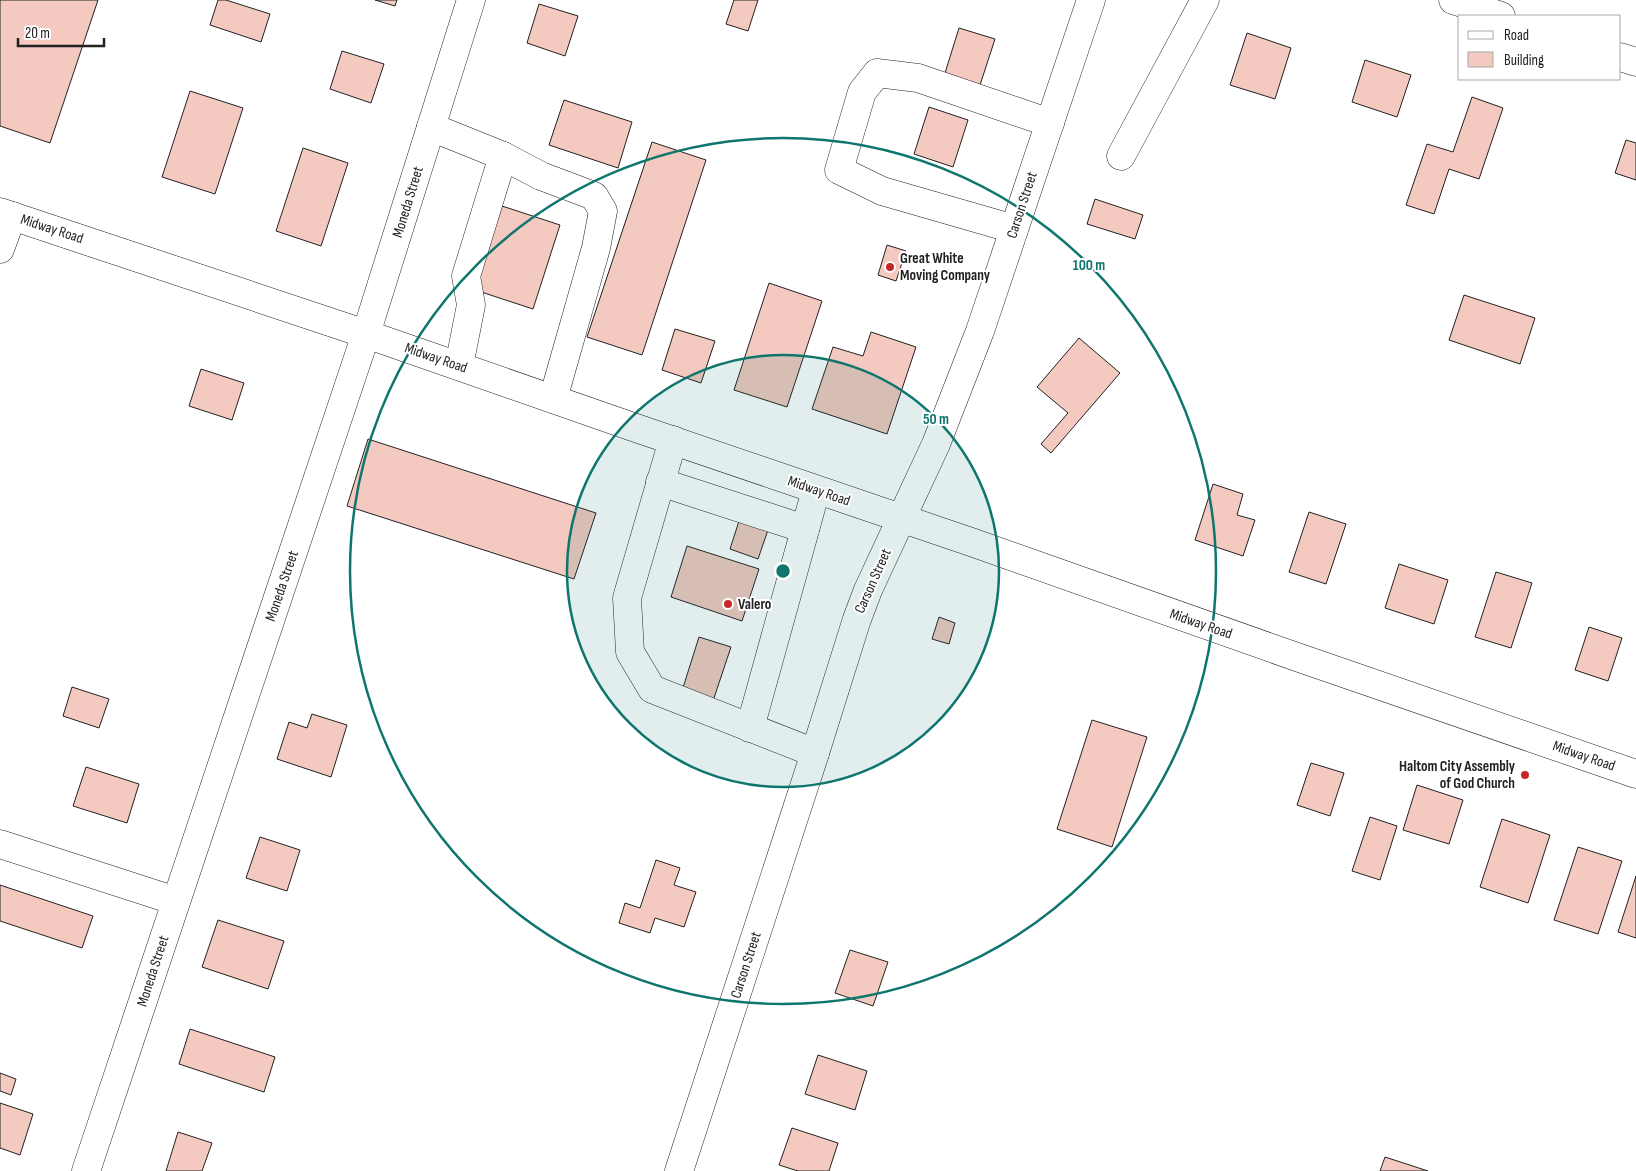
<svg xmlns="http://www.w3.org/2000/svg" width="1636" height="1171" viewBox="0 0 1636 1171" font-family="'Sofia Sans Condensed',sans-serif">
	<rect width="100%" height="100%" fill="#fff"/>
	<g fill="#f3c9c0" stroke="#222">
		<path d="M0,0H98L50,143L0,126Z"/>
		<path d="M218,0H226L270,14L261,42L210,25Z"/>
		<path d="M375,0H397L395,6Z"/>
		<path d="M734,0H758L748,31L726,24Z"/>
		<path d="M539,4L578,16L565,56L527,43Z"/>
		<path d="M959,28L995,39L980,85L945,73Z"/>
		<path d="M1247,33L1291,48L1275,99L1230,85Z"/>
		<path d="M342,51L384,64L371,103L330,89Z"/>
		<path d="M1365,60L1411,75L1397,117L1352,102Z"/>
		<path d="M190,91L243,108L215,194L162,177Z"/>
		<path d="M1472,97L1503,108L1479,179L1449,169L1434,214L1406,205L1427,144L1453,152Z"/>
		<path d="M564,100L632,122L618,168L549,145Z"/>
		<path d="M929,107L968,120L953,167L914,154Z"/>
		<path d="M1626,140L1636,143V180L1615,173Z"/>
		<path d="M652,142L706,160L642,355L587,337Z"/>
		<path d="M303,148L348,163L321,246L276,231Z"/>
		<path d="M1095,199L1143,215L1135,239L1087,224Z"/>
		<path d="M502,206L560,225L533,309L475,290Z"/>
		<path d="M887,245L906,251L896,281L878,275Z"/>
		<path d="M769,283L822,301L787,407L734,390Z"/>
		<path d="M1464,295L1535,318L1520,364L1449,340Z"/>
		<path d="M675,329L715,341L701,383L662,370Z"/>
		<path d="M871,332L916,347L887,434L812,409L833,347L863,356Z"/>
		<path d="M1079,338L1120,373L1051,453L1041,444L1068,413L1037,387Z"/>
		<path d="M201,369L244,383L232,420L189,406Z"/>
		<path d="M368,439L596,513L574,579L347,506Z"/>
		<path d="M1213,484L1243,494L1237,515L1255,520L1243,556L1195,540Z"/>
		<path d="M1309,512L1346,524L1326,584L1289,572Z"/>
		<path d="M739,521L768,530L758,559L730,549Z"/>
		<path d="M687,546L759,569L742,621L671,597Z"/>
		<path d="M1399,564L1448,580L1434,624L1385,608Z"/>
		<path d="M1496,572L1532,583L1511,648L1475,637Z"/>
		<path d="M939,617L955,623L949,644L932,639Z"/>
		<path d="M1589,627L1622,638L1608,681L1575,670Z"/>
		<path d="M699,637L731,647L712,704L681,694Z"/>
		<path d="M72,687L109,699L99,728L63,716Z"/>
		<path d="M312,714L347,725L331,777L277,759L289,722L307,728Z"/>
		<path d="M1092,720L1147,737L1112,847L1057,829Z"/>
		<path d="M1311,763L1344,773L1330,816L1297,805Z"/>
		<path d="M86,767L139,784L127,823L73,806Z"/>
		<path d="M1417,785L1463,800L1449,844L1403,830Z"/>
		<path d="M1370,817L1397,826L1380,880L1352,871Z"/>
		<path d="M1502,819L1550,835L1528,903L1480,887Z"/>
		<path d="M260,837L300,850L287,891L246,878Z"/>
		<path d="M1578,847L1622,861L1598,934L1554,920Z"/>
		<path d="M656,860L680,868L674,885L696,892L684,927L655,918L650,933L619,923L625,903L640,908Z"/>
		<path d="M1636,876V938L1618,932Z"/>
		<path d="M0,885L93,916L82,948L0,921Z"/>
		<path d="M218,920L284,941L268,989L202,967Z"/>
		<path d="M850,950L888,962L873,1006L835,993Z"/>
		<path d="M190,1029L275,1057L264,1092L179,1064Z"/>
		<path d="M818,1055L867,1071L855,1110L805,1094Z"/>
		<path d="M0,1073L16,1079L11,1095L0,1091Z"/>
		<path d="M0,1103L33,1114L20,1155L0,1148Z"/>
		<path d="M792,1128L838,1143L829,1171H798L779,1165Z"/>
		<path d="M178,1132L212,1143L202,1171H166Z"/>
		<path d="M1385,1157L1428,1171H1380Z"/>
	</g>
	<g fill="none" stroke-linecap="round" stroke-linejoin="round">
		<g stroke="#222" stroke-width="29">
			<g id="minor">
				<path d="M1453,0L1501,16"/>
				<path d="M1620,57L1636,62"/>
				<path d="M431,127L503,156"/>
				<path d="M1121,156L1205,0"/>
				<path d="M1014,229L882,191L839,170L862,92L877,73L918,78L1050,123"/>
				<path d="M0,249L12,216"/>
				<path d="M459,366L471,305L466,276L503,156L541,176L594,196L603,211L596,248L553,399"/>
				<path d="M673,440L627,598L630,652L652,689L815,753"/>
				<path d="M660,482L805,529"/>
				<path d="M750,728L816,490"/>
				<path d="M0,844L176,901"/>
				<path d="M86,1171L366,334L471,0"/>
				<path d="M679,1171L815,753L857,619L868,590L936,444L980,331L1091,0"/>
			</g>
		</g>
		<g stroke="#222" stroke-width="29">
			<path id="major" d="M0,212L366,334L633,427L974,543L1294,656L1636,774"/>
		</g>
		<use href="#minor" stroke="#fff" stroke-width="28"/>
		<use href="#major" stroke="#fff" stroke-width="28"/>
	</g>
	<circle cx="783" cy="571" r="216" fill="#0f766e" fill-opacity=".12"/>
	<g fill="none" stroke="#0f766e" stroke-width="2.5">
		<circle cx="783" cy="571" r="216"/>
		<circle cx="783" cy="571" r="433"/>
	</g>
	<g fill="#c62828" stroke="#fff" stroke-width="2">
		<circle cx="890" cy="267" r="5"/>
		<circle cx="728" cy="604" r="5"/>
		<circle cx="1525" cy="775" r="5"/>
	</g>
	<g text-anchor="middle" dominant-baseline="central" stroke-width="4" stroke-linejoin="round" paint-order="stroke">
		<g font-size="15" fill="#222" stroke="#fff">
			<text transform="translate(408 202) rotate(-73)">Moneda Street</text>
			<text transform="translate(1022 205) rotate(-72)">Carson Street</text>
			<text transform="translate(52 229) rotate(18)">Midway Road</text>
			<text transform="translate(436 358) rotate(19)">Midway Road</text>
			<text transform="translate(819 491) rotate(19)">Midway Road</text>
			<text transform="translate(873 581) rotate(-66)">Carson Street</text>
			<text transform="translate(282 586) rotate(-71)">Moneda Street</text>
			<text transform="translate(1201 624) rotate(19)">Midway Road</text>
			<text transform="translate(1584 756) rotate(19)">Midway Road</text>
			<text transform="translate(746 965) rotate(-72)">Carson Street</text>
			<text transform="translate(153 971) rotate(-72)">Moneda Street</text>
		</g>
		<g font-size="15" font-weight="bold" fill="#222" stroke="#fff" text-anchor="start">
			<text x="900" y="258">Great White<tspan x="900" dy="17">Moving Company</tspan></text>
			<text x="738" y="604">Valero</text>
			<text x="1515" y="766" text-anchor="end">Haltom City Assembly<tspan x="1515" dy="17">of God Church</tspan></text>
		</g>
	</g>
	<circle cx="783" cy="571" r="8" fill="#0f766e" stroke="#fff" stroke-width="2.5"/>
	<g font-size="15" text-anchor="middle" font-weight="bold" fill="#0f766e" stroke="#fff" stroke-width="4" stroke-linejoin="round" paint-order="stroke">
		<text x="1089" y="270">100 m</text>
		<text x="936" y="424">50 m</text>
	</g>
	<rect x="1458" y="15" width="162" height="65" fill="#ffffff" stroke="#a7a7a7"/>
	<rect x="1468" y="31" width="25" height="8" fill="#ffffff" stroke="#a7a7a7"/>
	<text x="1504" y="40" font-size="15" fill="#222222">Road</text>
	<rect x="1468" y="52" width="25" height="15" fill="#f3c9c0" stroke="#a7a7a7"/>
	<text x="1504" y="65" font-size="15" fill="#222222">Building</text>
	<path d="M18 38v8h86v-8" fill="none" stroke="#222222" stroke-width="2.5"/>
	<text x="25" y="38" font-size="15" fill="#222222" stroke="#ffffff" stroke-width="4" paint-order="stroke">20 m</text>
</svg>
